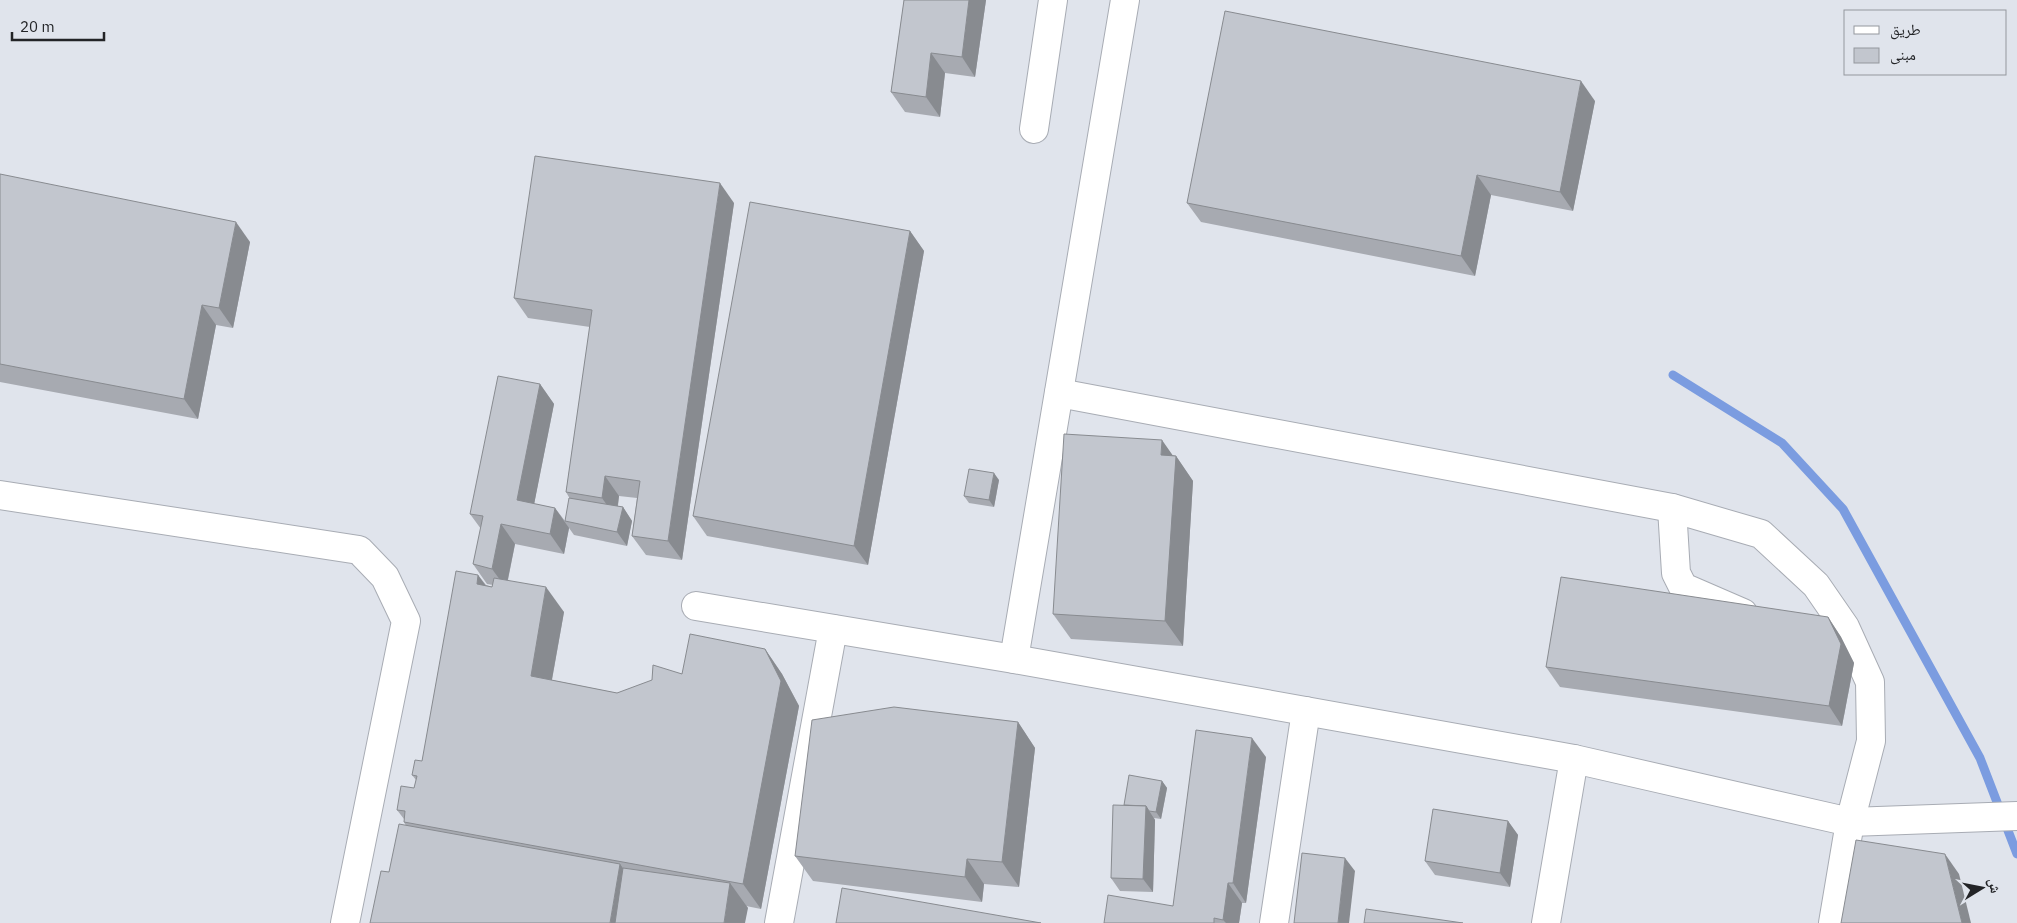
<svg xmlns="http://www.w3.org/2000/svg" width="2017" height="923" viewBox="0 0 2017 923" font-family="'IBM Plex Sans','Noto Naskh Arabic',sans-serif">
	<rect width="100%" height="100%" fill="#e0e4ec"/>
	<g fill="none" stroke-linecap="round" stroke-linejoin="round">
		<path stroke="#7b9ce0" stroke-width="9" d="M1673,375L1782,443L1843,509L1980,758L2017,854"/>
		<g stroke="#a8acb4" stroke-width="30">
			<g id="minor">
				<path d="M1034,129L1053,0"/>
				<path d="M1059,393L1672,508L1761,534L1816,585L1845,627L1870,682L1871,741L1850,822L1833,923"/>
				<path d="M0,495L359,550L385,577L406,621L345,923"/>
				<path d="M1672,508L1676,573L1683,587L1743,613"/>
				<path d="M696,606L1014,659L1574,759L1850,822L2017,816"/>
				<path d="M1014,659L1125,0"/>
				<path d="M779,923L833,629"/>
				<path d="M1274,923L1306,711"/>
				<path d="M1546,923L1574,759"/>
			</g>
		</g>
		<use href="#minor" stroke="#fff" stroke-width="28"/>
	</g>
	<g fill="#a7aab1">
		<path d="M904,0H986L975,77L945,73L940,117L905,112L891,92Z"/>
		<path d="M1595,101L1573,211L1491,195L1475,276L1201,222L1187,203Z"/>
		<path d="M0,174L250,242L233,328L216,325L198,419L0,382Z"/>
		<path d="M734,203L682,560L646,555L632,536L637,498L619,496L618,506L623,507L632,521L627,546L574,535L569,528L564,554L515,544L508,580L564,612L552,680L617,693L765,649L782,674L799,706L761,909L746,906L748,908L389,872L406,826L404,822V819L397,810L414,788L416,780L412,775L422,761L478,575L486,585L492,587L493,585L487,584L473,564L481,529L470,514L540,384L554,404L534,504L555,508L565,521L570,499L566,492L590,327L528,318L514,298Z"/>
		<path d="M910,231L924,251L868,565L707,536L693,516Z"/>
		<path d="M1173,455L1176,456L1193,481L1183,646L1071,639L1053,614Z"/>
		<path d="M999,480L994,507L969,503L964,496Z"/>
		<path d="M1828,617L1841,637L1854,663L1842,726L1560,687L1546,667Z"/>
		<path d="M1018,722L1035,748L1019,887L984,884L982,902L813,881L795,856Z"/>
		<path d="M1266,757L1246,903H1242L1239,923H1104L1173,906Z"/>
		<path d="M1162,781L1167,788L1161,819L1154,818L1155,820L1153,892L1120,891L1111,878L1124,805Z"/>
		<path d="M1508,821L1518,835L1510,887L1435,875L1425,861Z"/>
	</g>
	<g fill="#888b90">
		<path d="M969,0H986L975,77L962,57Z"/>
		<path d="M931,53L945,73L940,117L926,97Z"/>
		<path d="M1581,81L1595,101L1573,211L1560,192Z"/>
		<path d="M1477,175L1491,195L1475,276L1461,256Z"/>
		<path d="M720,183L734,203L682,560L668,541Z"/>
		<path d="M236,222L250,242L233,328L219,308Z"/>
		<path d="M910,231L924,251L868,565L854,546Z"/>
		<path d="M202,305L216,325L198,419L184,399Z"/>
		<path d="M540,384L554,404L531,520L517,500Z"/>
		<path d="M1162,440L1176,460V456L1193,481L1183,646L1165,621L1161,455Z"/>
		<path d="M994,473L999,480L994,507L989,500Z"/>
		<path d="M605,476L619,496L616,518L602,498Z"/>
		<path d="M623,507L632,521L627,546L617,532Z"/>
		<path d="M555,508L569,528L564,554L550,534Z"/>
		<path d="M501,524L515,544L506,588L492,569Z"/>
		<path d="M478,575L496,600L477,584Z"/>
		<path d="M546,587L564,612L548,701L531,676Z"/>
		<path d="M1828,617L1841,637L1854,663L1842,726L1829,706Z"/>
		<path d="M765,649L782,674L799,706L761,909L743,884Z"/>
		<path d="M1018,722L1035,748L1019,887L1002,862Z"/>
		<path d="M1252,738L1266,757L1246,903L1233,883Z"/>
		<path d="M1162,781L1167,788L1161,819L1156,812Z"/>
		<path d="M1146,806L1155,820L1153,892L1143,879Z"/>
		<path d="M1508,821L1518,835L1510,887L1500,873Z"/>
		<path d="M1945,854L1959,874L1971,923H1962Z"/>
		<path d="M1345,858L1355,871L1349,923H1338Z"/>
		<path d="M967,859L984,884L982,902L965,877Z"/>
		<path d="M620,864L638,889L632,923H610Z"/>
		<path d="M730,883L748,908L745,923H724Z"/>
		<path d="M1228,883L1242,903L1239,923H1226L1223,920Z"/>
	</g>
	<g fill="#c2c6ce" stroke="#888b90">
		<path d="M904,0H969L962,57L931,53L926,97L891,92Z"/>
		<path d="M1225,11L1581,81L1560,192L1477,175L1461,256L1187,203Z"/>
		<path d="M535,156L720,183L668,541L632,536L640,481L605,476L602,498L566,492L592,310L514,298Z"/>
		<path d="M0,174L236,222L219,308L202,305L184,399L0,364Z"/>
		<path d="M750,202L910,231L854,546L693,516Z"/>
		<path d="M498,376L540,384L517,500L555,508L550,534L501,524L492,569L473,564L483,516L470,514Z"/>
		<path d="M1064,434L1162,440L1161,455L1176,456L1165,621L1053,614Z"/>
		<path d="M969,469L994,473L989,500L964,496Z"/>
		<path d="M569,498L623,507L617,532L565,521Z"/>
		<path d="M456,571L478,575L477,584L492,587L494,578L546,587L531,676L617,693L652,680L653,665L682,674L690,634L765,649L781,681L743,884L404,822L405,811L397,810L401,786L414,788L417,776L412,775L415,760L422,761Z"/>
		<path d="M1561,577L1828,617L1841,644L1829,706L1546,667Z"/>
		<path d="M894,707L1018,722L1002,862L967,859L965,877L795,856L812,720Z"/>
		<path d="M1196,730L1252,738L1233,883H1228L1223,920L1214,918V923H1104L1108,895L1173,906Z"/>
		<path d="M1129,775L1162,781L1156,812L1149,811L1146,806L1124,805Z"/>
		<path d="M1113,805L1146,806L1143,879L1111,878Z"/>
		<path d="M1433,809L1508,821L1500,873L1425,861Z"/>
		<path d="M399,824L620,864L610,923H370L381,871L389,872Z"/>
		<path d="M1856,840L1945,854L1962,923H1841Z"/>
		<path d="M1302,853L1345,858L1338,923H1294Z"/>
		<path d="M623,868L730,883L724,923H615Z"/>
		<path d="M842,888L1041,923H836Z"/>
		<path d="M1366,909L1463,923H1364Z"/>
	</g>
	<rect x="1844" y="10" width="162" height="65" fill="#e0e4ec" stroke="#94979d"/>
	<rect x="1854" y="26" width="25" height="8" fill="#ffffff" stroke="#94979d"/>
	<text x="1890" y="35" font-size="15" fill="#232427">طريق</text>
	<rect x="1854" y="48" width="25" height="15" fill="#c2c6ce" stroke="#94979d"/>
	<text x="1890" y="60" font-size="15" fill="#232427">مبنى</text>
	<g transform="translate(1982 888) rotate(80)" stroke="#e0e4ec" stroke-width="4" paint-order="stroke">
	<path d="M0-4L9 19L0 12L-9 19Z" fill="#232427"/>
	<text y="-8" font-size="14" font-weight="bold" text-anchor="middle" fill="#232427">ش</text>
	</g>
	<path d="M12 32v8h92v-8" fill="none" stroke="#232427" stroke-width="2.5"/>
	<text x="20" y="32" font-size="15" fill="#232427" stroke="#e0e4ec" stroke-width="4" paint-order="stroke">20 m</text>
</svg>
